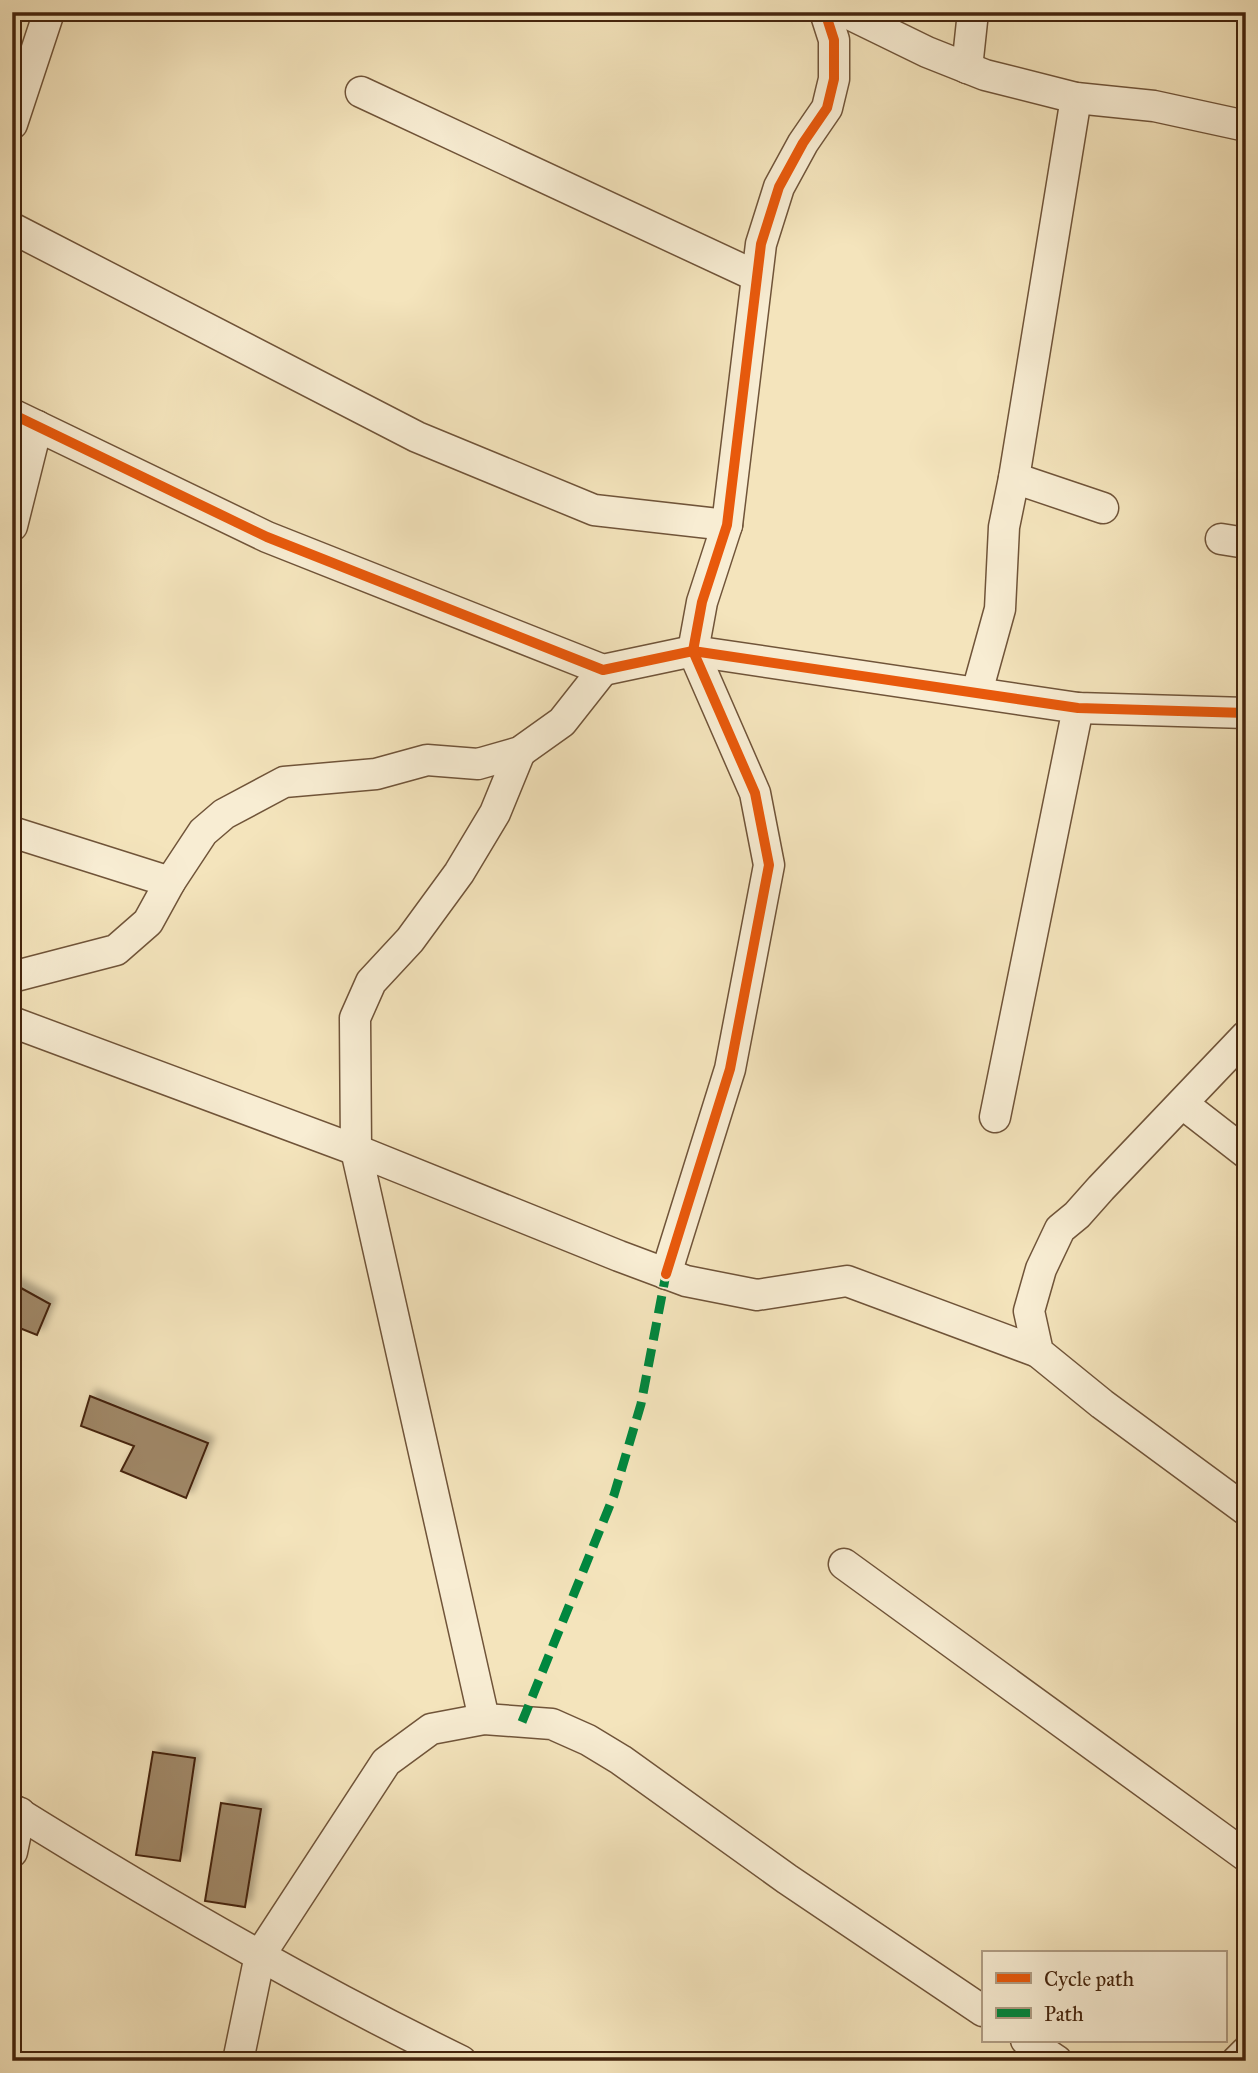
<svg xmlns="http://www.w3.org/2000/svg" width="1258" height="2073" viewBox="0 0 1258 2073" font-family="'IM FELL Great Primer',serif">
	<defs>
		<filter id="shadow"><feDropShadow dx="6" dy="-6" stdDeviation="3.5" flood-color="#0004"/></filter>
	</defs>
	<rect width="100%" height="100%" fill="#f4e4bc"/>
	<filter id="stains"><feTurbulence type="fractalNoise" baseFrequency=".00286" numOctaves="4"/><feColorMatrix values="0 0 0 0 .2 0 0 0 0 .09 0 0 0 0 .02 0 0 0 .5 -.17"/></filter>
	<radialGradient id="worn" r=".72"><stop offset=".6" stop-color="#630" stop-opacity="0"/><stop offset="1" stop-color="#630" stop-opacity=".3"/></radialGradient>
	<g fill="#a08868" stroke="#44240d" stroke-width="2" filter="url(#shadow)">
		<path d="M12,1283L50,1304L37,1335L12,1325Z"/>
		<path d="M90,1396L208,1443L186,1498L121,1471L134,1446L81,1426Z"/>
		<path d="M153,1752L195,1758L180,1861L136,1855Z"/>
		<path d="M221,1803L261,1809L245,1907L205,1901Z"/>
	</g>
	<g fill="none" stroke-linecap="round" stroke-linejoin="round">
		<g stroke="#705439" stroke-width="33">
			<g id="minor">
				<path d="M845,12L927,52L985,75L1076,98L1154,106L1246,126"/>
				<path d="M967,68L973,12"/>
				<path d="M361,92L756,276"/>
				<path d="M12,124L49,12"/>
				<path d="M12,228L417,437L594,510L727,525"/>
				<path d="M12,414L267,537L603,670L693,651L1078,708L1246,713"/>
				<path d="M1014,478L1103,508"/>
				<path d="M12,526L37,426"/>
				<path d="M1221,539L1246,543"/>
				<path d="M977,692L1000,609L1004,527L1014,478L1076,98"/>
				<path d="M12,832L170,882"/>
				<path d="M12,977L116,950L148,922L170,882L203,832L224,814L284,782L376,774L427,760L478,764L520,752L562,722L603,670"/>
				<path d="M12,1022L356,1150L619,1256L686,1281L757,1295L847,1281L1038,1352"/>
				<path d="M1246,1036L1101,1188L1077,1215L1060,1229L1041,1269L1029,1311L1038,1352L1102,1404L1246,1510"/>
				<path d="M1183,1104L1246,1153"/>
				<path d="M995,1117L1078,708"/>
				<path d="M666,1274L730,1069L769,865L755,793L693,651L702,602L727,525L761,244L779,187L803,143L827,108L834,79V40L825,12"/>
				<path d="M844,1564L1246,1856"/>
				<path d="M484,1719L356,1150L355,1018L371,982L410,940L459,873L495,813L520,752"/>
				<path d="M12,1809C158,1900 307,1986 461,2061"/>
				<path d="M12,1852L20,1813"/>
				<path d="M1026,2040L1057,2061"/>
				<path d="M238,2061L260,1955L386,1762L431,1729L484,1719L552,1724L588,1740L621,1760L787,1879L983,2011"/>
				<path d="M1237,2061L1246,2052"/>
			</g>
		</g>
		<use href="#minor" stroke="#f8edd3" stroke-width="30"/>
		<path stroke="#00873e" stroke-width="9" stroke-dasharray="18 9" stroke-linecap="butt" d="M522,1722L614,1495L641,1404L666,1274"/>
		<g stroke="#f8edd3" stroke-width="15">
			<g id="cycleway">
				<path d="M12,414L267,537L603,670L693,651L1078,708L1246,713"/>
				<path d="M666,1274L730,1069L769,865L755,793L693,651L702,602L727,525L761,244L779,187L803,143L827,108L834,79V40L825,12"/>
			</g>
		</g>
		<use href="#cycleway" stroke="#e8590c" stroke-width="10"/>
	</g>
	<rect width="1258" height="2073" fill="none" stroke="#f4e4bc" stroke-width="42"/>
	<rect x="14" y="14" width="1230" height="2045" fill="none" stroke="#44240d" stroke-width="3.5"/>
	<rect x="21" y="21" width="1216" height="2031" fill="none" stroke="#44240d" stroke-width="2"/>
	<rect x="982" y="1951" width="245" height="91" fill="#f8edd3" stroke="#b09d84" stroke-width="2"/>
	<rect x="996" y="1973" width="35" height="10" fill="#e8590c" stroke="#b09d84" stroke-width="2"/>
	<text x="1044" y="1986" font-size="21" fill="#44240d">Cycle path</text>
	<rect x="996" y="2008" width="35" height="10" fill="#00873e" stroke="#b09d84" stroke-width="2"/>
	<text x="1044" y="2021" font-size="21" fill="#44240d">Path</text>
	<rect width="100%" height="100%" filter="url(#stains)"/>
	<rect width="100%" height="100%" fill="url(#worn)"/>
</svg>
